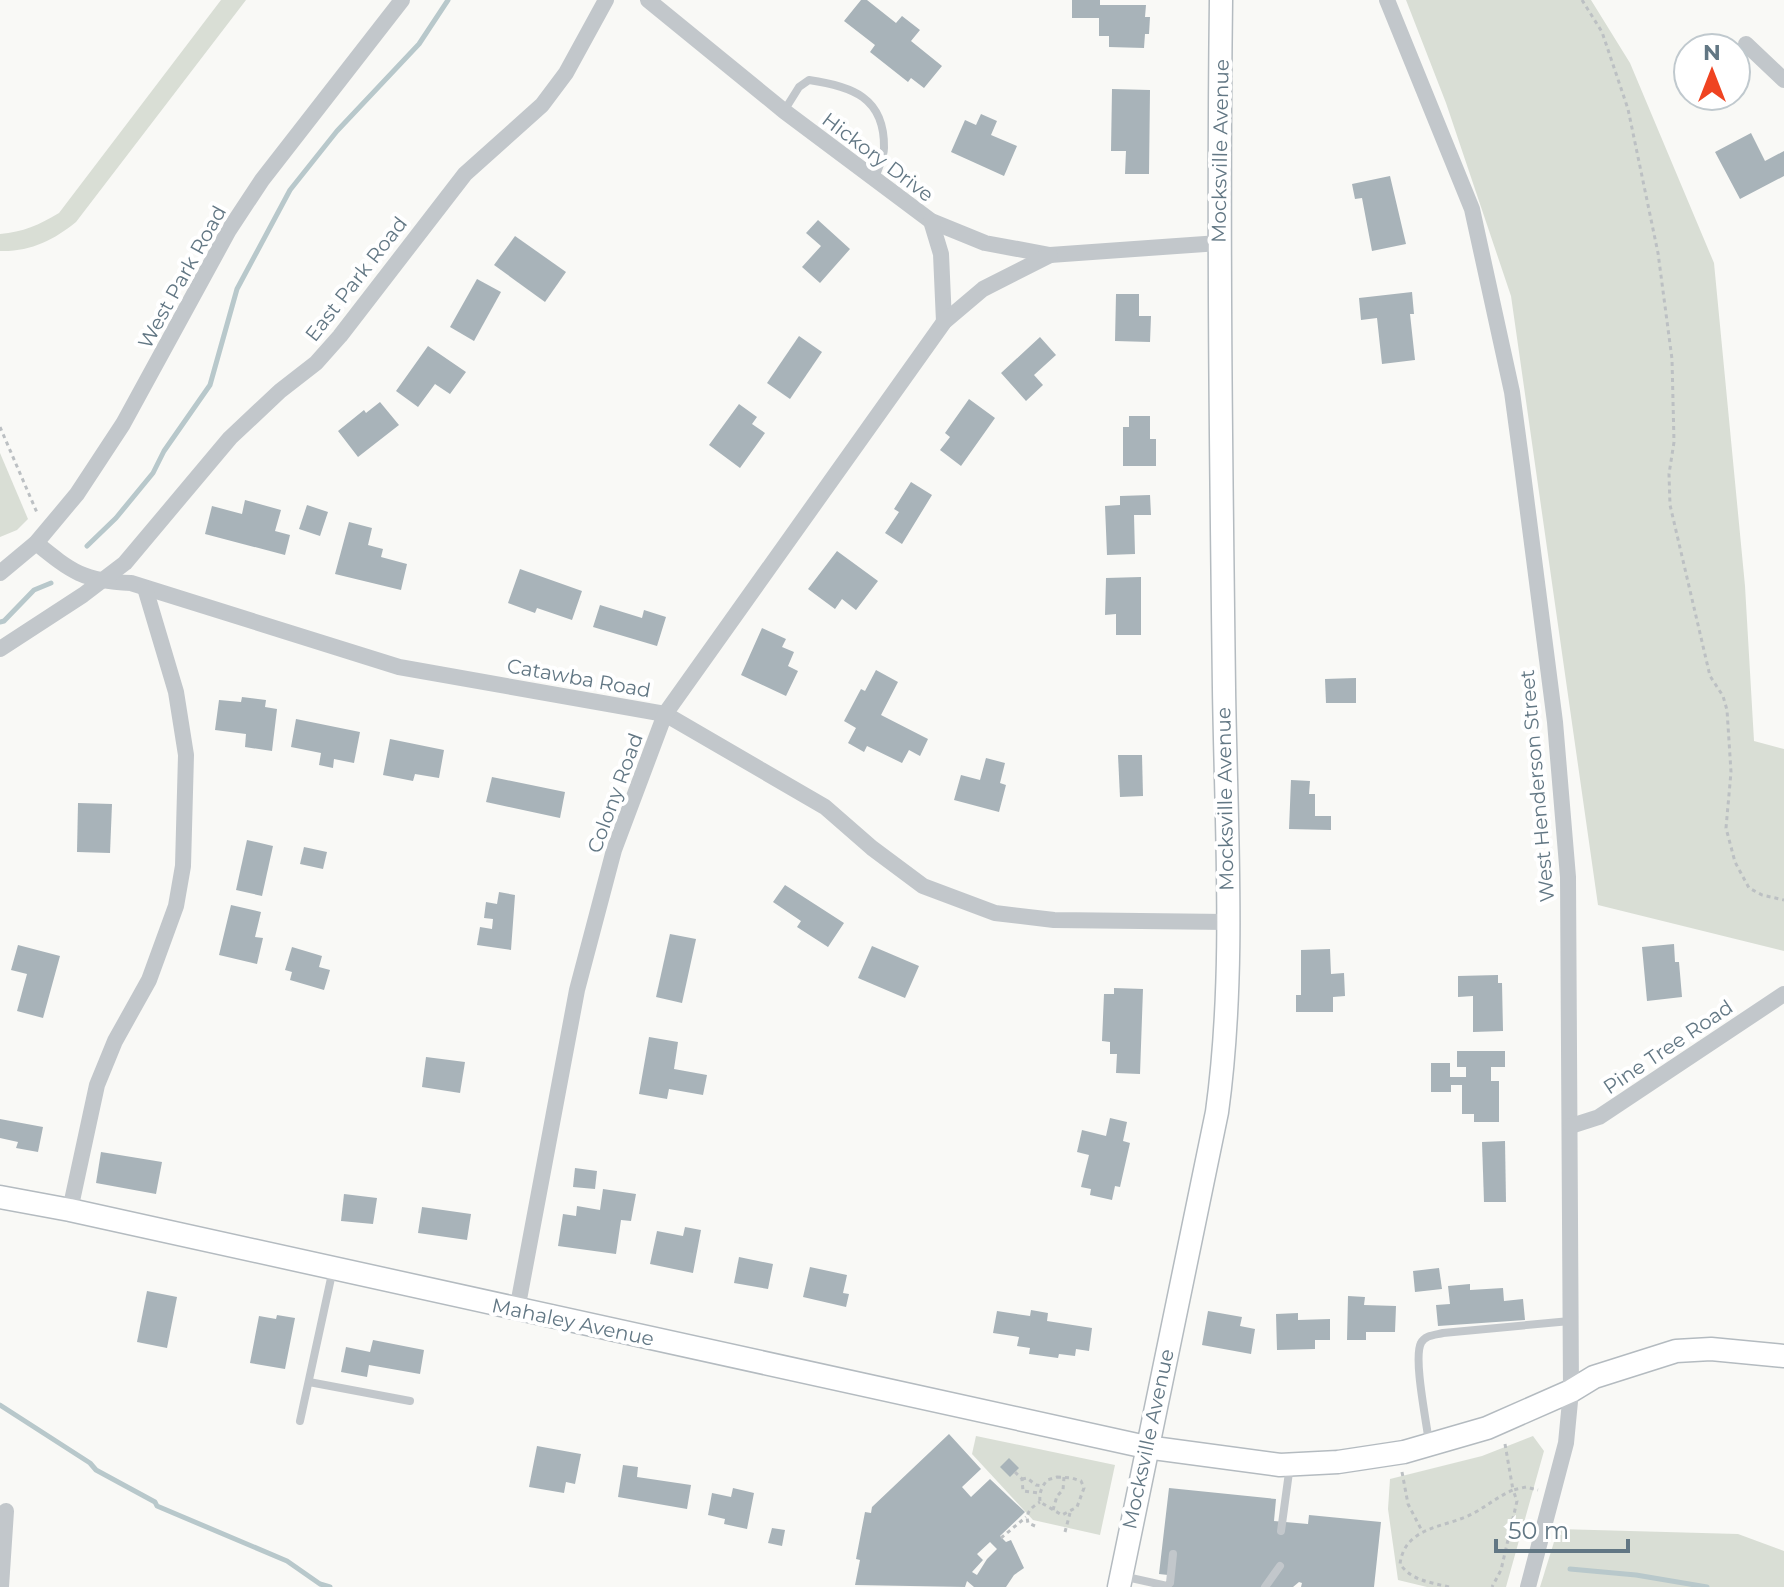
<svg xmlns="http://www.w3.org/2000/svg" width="1784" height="1587" viewBox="0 0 1784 1587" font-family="Montserrat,sans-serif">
	<rect width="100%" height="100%" fill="#f9f9f6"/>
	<g fill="#d9ded5">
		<path d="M221,0H246L76,222C54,240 30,252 0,251V234C23,232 39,225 59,213Z"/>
		<path d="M1406,0H1591L1630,63L1714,263L1745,586L1754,741L1784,749V951L1598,905L1511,296L1446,103Z"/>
		<path d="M0,453L28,519L17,530L0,537Z"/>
		<path d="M976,1436L1115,1465L1100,1535L1033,1520L972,1454Z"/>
		<path d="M1533,1436L1544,1451L1506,1587H1427L1398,1580L1388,1509L1390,1479L1482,1456Z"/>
		<path d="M1558,1529L1738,1534L1784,1551V1587H1540Z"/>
	</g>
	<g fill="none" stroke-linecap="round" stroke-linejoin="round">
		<g stroke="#b8c8cb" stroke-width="5">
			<path d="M87,546L116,518L153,473L164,451L210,385L237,289L290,190L337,131L419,44L448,0"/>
			<path d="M0,622L4,621L34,590L51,583"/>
			<path d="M0,1405L90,1463L96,1470L155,1502L157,1506L287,1561L320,1584L330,1587"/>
			<path d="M1570,1569L1636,1575L1707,1587"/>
		</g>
	</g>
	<g fill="#a8b3b9" fill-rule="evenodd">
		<path d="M861,0H867L896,23L902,16L920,30L911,41L942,66L924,88L911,78L908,82L870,52L875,45L844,21Z"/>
		<path d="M1072,0H1100V5H1146L1145,17H1150L1149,34H1145L1144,48L1109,47V36H1099V18H1072Z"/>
		<path d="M1112,89L1150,90L1149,174H1125L1126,151H1111Z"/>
		<path d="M981,114L997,121L991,135L1017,146L1004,176L951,152L965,120L976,125Z"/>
		<path d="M1751,133L1765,161L1784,151V176L1740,199L1715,152Z"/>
		<path d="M1390,176L1406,244L1372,251L1362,198L1355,199L1352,184Z"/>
		<path d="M818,220L850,249L820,283L802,267L821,246L806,233Z"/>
		<path d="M515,236L566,272L545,302L494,265Z"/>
		<path d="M477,279L501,292L474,341L450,327Z"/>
		<path d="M1412,292L1414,314H1410L1415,360L1382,364L1377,318L1361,320L1359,298Z"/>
		<path d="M1116,294H1139V316H1151L1150,342L1115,341Z"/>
		<path d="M799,336L822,352L790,399L767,383Z"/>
		<path d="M1040,337L1056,355L1034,375L1043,385L1026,401L1001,373Z"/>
		<path d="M428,346L466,372L450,394L435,384L418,407L396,391Z"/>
		<path d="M969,399L995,418L961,466L940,450L950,437L945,433Z"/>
		<path d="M380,402L399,425L358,457L338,431L364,410L366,413Z"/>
		<path d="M739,404L757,417L752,424L765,433L740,468L709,445Z"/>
		<path d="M1129,416H1150V439H1156V466H1123V427H1129Z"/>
		<path d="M911,482L932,495L902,544L885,533L899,512L894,509Z"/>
		<path d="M1150,495L1151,515H1134L1135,554L1107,555L1105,506L1120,505V496Z"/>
		<path d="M245,500L281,510L275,531L290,535L285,555L205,534L212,506L242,514Z"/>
		<path d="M307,505L328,512L320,536L299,529Z"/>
		<path d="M349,522L372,528L368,545L383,549L381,557L407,564L401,590L335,574Z"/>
		<path d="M837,551L878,581L856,610L842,599L835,609L808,589Z"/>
		<path d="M520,569L582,591L572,620L537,608L535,613L508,603Z"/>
		<path d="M1141,577V635H1116V614L1105,615L1106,578Z"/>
		<path d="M600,605L642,618L644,610L666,617L657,646L593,627Z"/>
		<path d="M762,628L786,639L782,647L794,652L788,666L798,671L786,696L741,675Z"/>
		<path d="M876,670L898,682L881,715L928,739L920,756L909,750L902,763L867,746L864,752L848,743L856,728L844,721L861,689L865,691Z"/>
		<path d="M1356,678V703H1326L1325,679Z"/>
		<path d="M242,697L266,700L265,707L277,709L272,751L245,747L246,734L215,730L219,700L241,702Z"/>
		<path d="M296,719L360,732L354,763L334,759L333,768L319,765L321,753L291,747Z"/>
		<path d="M390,739L444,750L439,778L415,774L413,781L383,775Z"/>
		<path d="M1118,755H1142L1143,796L1120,797Z"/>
		<path d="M986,758L1005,763L1000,783L1006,785L999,812L954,800L961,775L980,780Z"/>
		<path d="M492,777L565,792L560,818L486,802Z"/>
		<path d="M1291,780L1310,781L1309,794H1315V816H1331V830L1289,829Z"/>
		<path d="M78,803L112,804L110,853L77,852Z"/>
		<path d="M247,840L273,846L262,896L236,890Z"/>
		<path d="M304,847L327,852L323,869L300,864Z"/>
		<path d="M785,885L844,923L828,947L797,927L801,921L773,902Z"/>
		<path d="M499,892L515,895L511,950L477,945L480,927L492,929L493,919L484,918L486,902L497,904Z"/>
		<path d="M231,905L261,912L255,937L263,938L257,964L219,955Z"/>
		<path d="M670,934L696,939L682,1003L656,997Z"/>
		<path d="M1674,944L1675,962H1679L1682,997L1647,1001L1642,947Z"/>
		<path d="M18,945L60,956L43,1018L17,1011L27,974L11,970Z"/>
		<path d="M872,946L919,966L905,998L858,978Z"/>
		<path d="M292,947L322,956L319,967L330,970L324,990L290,980L292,972L285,970Z"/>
		<path d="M1330,949L1331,974L1344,973L1345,996L1333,997V1012H1296V995H1301V950Z"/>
		<path d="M1498,975V983H1502L1503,1031L1473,1032V996L1458,997V976Z"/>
		<path d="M1114,988L1143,989L1140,1074L1116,1073L1117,1054H1110V1042L1102,1041L1104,994H1114Z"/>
		<path d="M649,1037L678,1042L674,1069L707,1075L703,1095L669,1089L667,1099L639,1094Z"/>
		<path d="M1457,1051H1505V1067H1491V1081H1499V1122H1474V1114H1462V1085H1451V1092H1431V1063H1450V1077H1466V1067H1457Z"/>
		<path d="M426,1057L465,1062L460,1093L422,1087Z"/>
		<path d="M1110,1118L1127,1122L1123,1141L1130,1143L1120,1187L1115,1186L1112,1200L1090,1195L1091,1189L1081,1187L1089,1155L1077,1152L1082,1130L1106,1136Z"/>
		<path d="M0,1119L43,1127L38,1152L16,1148L18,1142L0,1138Z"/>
		<path d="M1505,1141L1506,1202H1484L1482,1142Z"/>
		<path d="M101,1152L162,1162L156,1194L96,1183Z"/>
		<path d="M575,1168L597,1171L595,1189L573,1187Z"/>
		<path d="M603,1189L636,1194L631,1221L621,1220L616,1254L558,1246L563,1214L576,1216L577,1206L600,1210Z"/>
		<path d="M344,1194L377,1198L373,1224L341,1221Z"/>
		<path d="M422,1207L471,1214L467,1240L418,1233Z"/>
		<path d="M685,1227L701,1230L693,1273L650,1264L657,1231L683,1236Z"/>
		<path d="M739,1257L773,1264L768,1289L734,1283Z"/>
		<path d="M810,1267L847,1275L843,1293L849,1294L846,1307L803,1297Z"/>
		<path d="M1439,1268L1442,1289L1415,1292L1413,1271Z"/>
		<path d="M1470,1284V1290L1503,1288L1504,1301L1523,1299L1525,1320L1438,1326L1436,1305L1450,1304L1448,1286Z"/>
		<path d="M147,1291L177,1297L167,1348L137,1342Z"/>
		<path d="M1348,1296L1365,1297L1364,1305L1396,1306L1395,1332H1366V1340H1347Z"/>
		<path d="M1031,1310L1048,1313L1047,1321L1092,1328L1089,1351L1076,1349L1075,1356L1059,1354L1058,1358L1029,1354L1030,1348L1017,1346L1019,1337L993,1333L997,1311L1030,1316Z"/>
		<path d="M1208,1311L1242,1317L1240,1326L1255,1329L1251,1354L1202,1345Z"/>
		<path d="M1298,1313V1320L1330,1319V1340H1315V1349L1277,1350L1276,1314Z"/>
		<path d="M277,1315L295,1318L285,1369L250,1363L259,1316L276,1319Z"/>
		<path d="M373,1340L424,1350L420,1374L369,1365L367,1377L341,1372L346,1347L370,1352Z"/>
		<path d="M949,1434L981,1469L962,1487L971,1497L990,1479L1025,1512L1000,1536L1006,1542L1011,1540L1024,1568L1014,1575L1006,1587H974L967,1581L965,1587L855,1585L860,1560L856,1559L865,1512L871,1513L872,1507ZM990,1542L997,1549L987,1559L977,1575L972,1572L983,1560L977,1554Z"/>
		<path d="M537,1446L581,1454L575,1484L566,1482L564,1493L529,1487Z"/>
		<path d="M1009,1458L1019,1468L1010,1477L1000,1467Z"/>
		<path d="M623,1465L638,1467L637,1477L691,1485L687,1509L618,1497Z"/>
		<path d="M733,1488L754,1493L747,1529L724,1524L725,1519L708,1515L712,1493L731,1497Z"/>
		<path d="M1169,1488L1276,1499L1274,1521L1308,1524L1309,1515L1381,1522L1374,1587H1301L1302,1583L1299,1582L1293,1587H1167L1168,1575L1159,1574Z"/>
		<path d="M772,1528L785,1530L782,1546L768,1543Z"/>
	</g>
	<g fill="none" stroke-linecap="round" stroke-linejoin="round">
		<g stroke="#b4bbc0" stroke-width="25">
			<g id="secondary">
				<path d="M0,1197L70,1210L1146,1447L1280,1465L1338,1462L1404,1452L1487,1428L1571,1391L1594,1377L1676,1351L1711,1349L1784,1356"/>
				<path d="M1119,1587L1217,1112C1236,974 1226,828 1224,689C1221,459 1218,230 1221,0"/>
			</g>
		</g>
		<g stroke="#bcc0c3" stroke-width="3" stroke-dasharray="4 4" stroke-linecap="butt">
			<path d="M1582,0L1602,32L1628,109L1658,253L1672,359L1674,442L1669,474L1670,505L1710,676L1723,696L1727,710L1731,772L1726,828L1735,862L1749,888L1762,895L1784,900"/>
			<path d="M0,427L38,515"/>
			<path d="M1505,1444L1513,1490L1526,1487L1538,1490"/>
			<path d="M1015,1472L1022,1479L1023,1491L1039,1493"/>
			<path d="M1402,1472L1408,1504L1422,1531"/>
			<path d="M1057,1477L1072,1478L1081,1481L1084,1488L1077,1507L1062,1515L1040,1502C1039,1492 1042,1487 1047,1480Z"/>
			<path d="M1022,1479L1027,1478L1036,1485L1043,1486"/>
			<path d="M1053,1510L1057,1496L1063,1490L1064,1477"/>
			<path d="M1035,1526L1028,1523C1025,1512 1032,1507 1040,1502"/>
			<path d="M1065,1532L1070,1513"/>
			<path d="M1001,1538L1026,1517"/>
			<path d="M1449,1587C1430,1582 1412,1581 1400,1564C1405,1525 1447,1528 1474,1513C1488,1505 1499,1496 1513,1490L1517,1501L1501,1570L1492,1587"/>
		</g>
		<g stroke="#c2c7cb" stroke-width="8">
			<path d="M784,111L799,87L809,80C851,86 885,97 884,148C884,157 878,169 875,178"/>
			<path d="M309,1382L410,1401"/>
			<path d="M300,1421L333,1269"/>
			<path d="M1429,1443C1427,1424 1413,1358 1421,1343C1425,1335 1435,1335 1443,1333L1570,1321"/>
			<path d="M1281,1531L1290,1465"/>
			<path d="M1122,1576L1167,1586L1170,1583L1173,1554"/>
			<path d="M1265,1587L1280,1566"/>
		</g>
		<g stroke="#c2c7cb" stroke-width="16">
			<path d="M648,0L784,111L931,221L985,243L1050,255L1219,243"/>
			<path d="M1387,0L1472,209L1512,392L1522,466L1555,722L1568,877L1571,1391L1566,1443L1528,1587"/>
			<path d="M1746,44L1784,80"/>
			<path d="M931,221L941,254L944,322"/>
			<path d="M36,543C72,572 83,581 131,583L399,667L665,714L825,807L872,848L923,886L995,913L1054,920L1227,922"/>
			<path d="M0,573L36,543L77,494L123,424L229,230L262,180L402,0"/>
			<path d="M0,649L83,595L125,563L230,438L280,391L316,363L340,336L465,174L542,105L566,73L606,0"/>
			<path d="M1571,1126L1599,1117L1784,994"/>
			<path d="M70,1210L97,1085L115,1041L149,980L176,906L183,866L186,755L176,692L145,588"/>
			<path d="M517,1310L577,990L614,850L665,714L944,322L983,289L1050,255"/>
			<path d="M1,1587L6,1511"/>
		</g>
		<use href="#secondary" stroke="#fff" stroke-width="22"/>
	</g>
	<g text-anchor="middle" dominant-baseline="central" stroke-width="8" stroke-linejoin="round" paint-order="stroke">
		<g font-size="20" fill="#627784" stroke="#fff">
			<text transform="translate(1220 151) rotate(-89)">Mocksville Avenue</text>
			<text transform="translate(878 157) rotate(37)">Hickory Drive</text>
			<text transform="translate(182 277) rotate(-61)">West Park Road</text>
			<text transform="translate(356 279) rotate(-52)">East Park Road</text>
			<text transform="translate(579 678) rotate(10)">Catawba Road</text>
			<text transform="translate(1537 786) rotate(-95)">West Henderson Street</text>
			<text transform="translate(615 793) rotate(-70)">Colony Road</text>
			<text transform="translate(1225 799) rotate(-91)">Mocksville Avenue</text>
			<text transform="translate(1668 1047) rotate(-34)">Pine Tree Road</text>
			<text transform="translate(573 1322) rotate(12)">Mahaley Avenue</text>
			<text transform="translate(1148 1439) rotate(-78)">Mocksville Avenue</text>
		</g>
	</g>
	<g transform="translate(1712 72)"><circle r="38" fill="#ffffff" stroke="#c0c9ce" stroke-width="2"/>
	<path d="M0-6L14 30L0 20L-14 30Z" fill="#ef4321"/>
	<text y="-12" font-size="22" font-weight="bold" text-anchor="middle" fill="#627784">N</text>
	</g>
	<path d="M1496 1539v12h132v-12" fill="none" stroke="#627784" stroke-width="4"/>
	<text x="1508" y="1539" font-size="24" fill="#627784" stroke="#ffffff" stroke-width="6" paint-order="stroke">50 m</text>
</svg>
